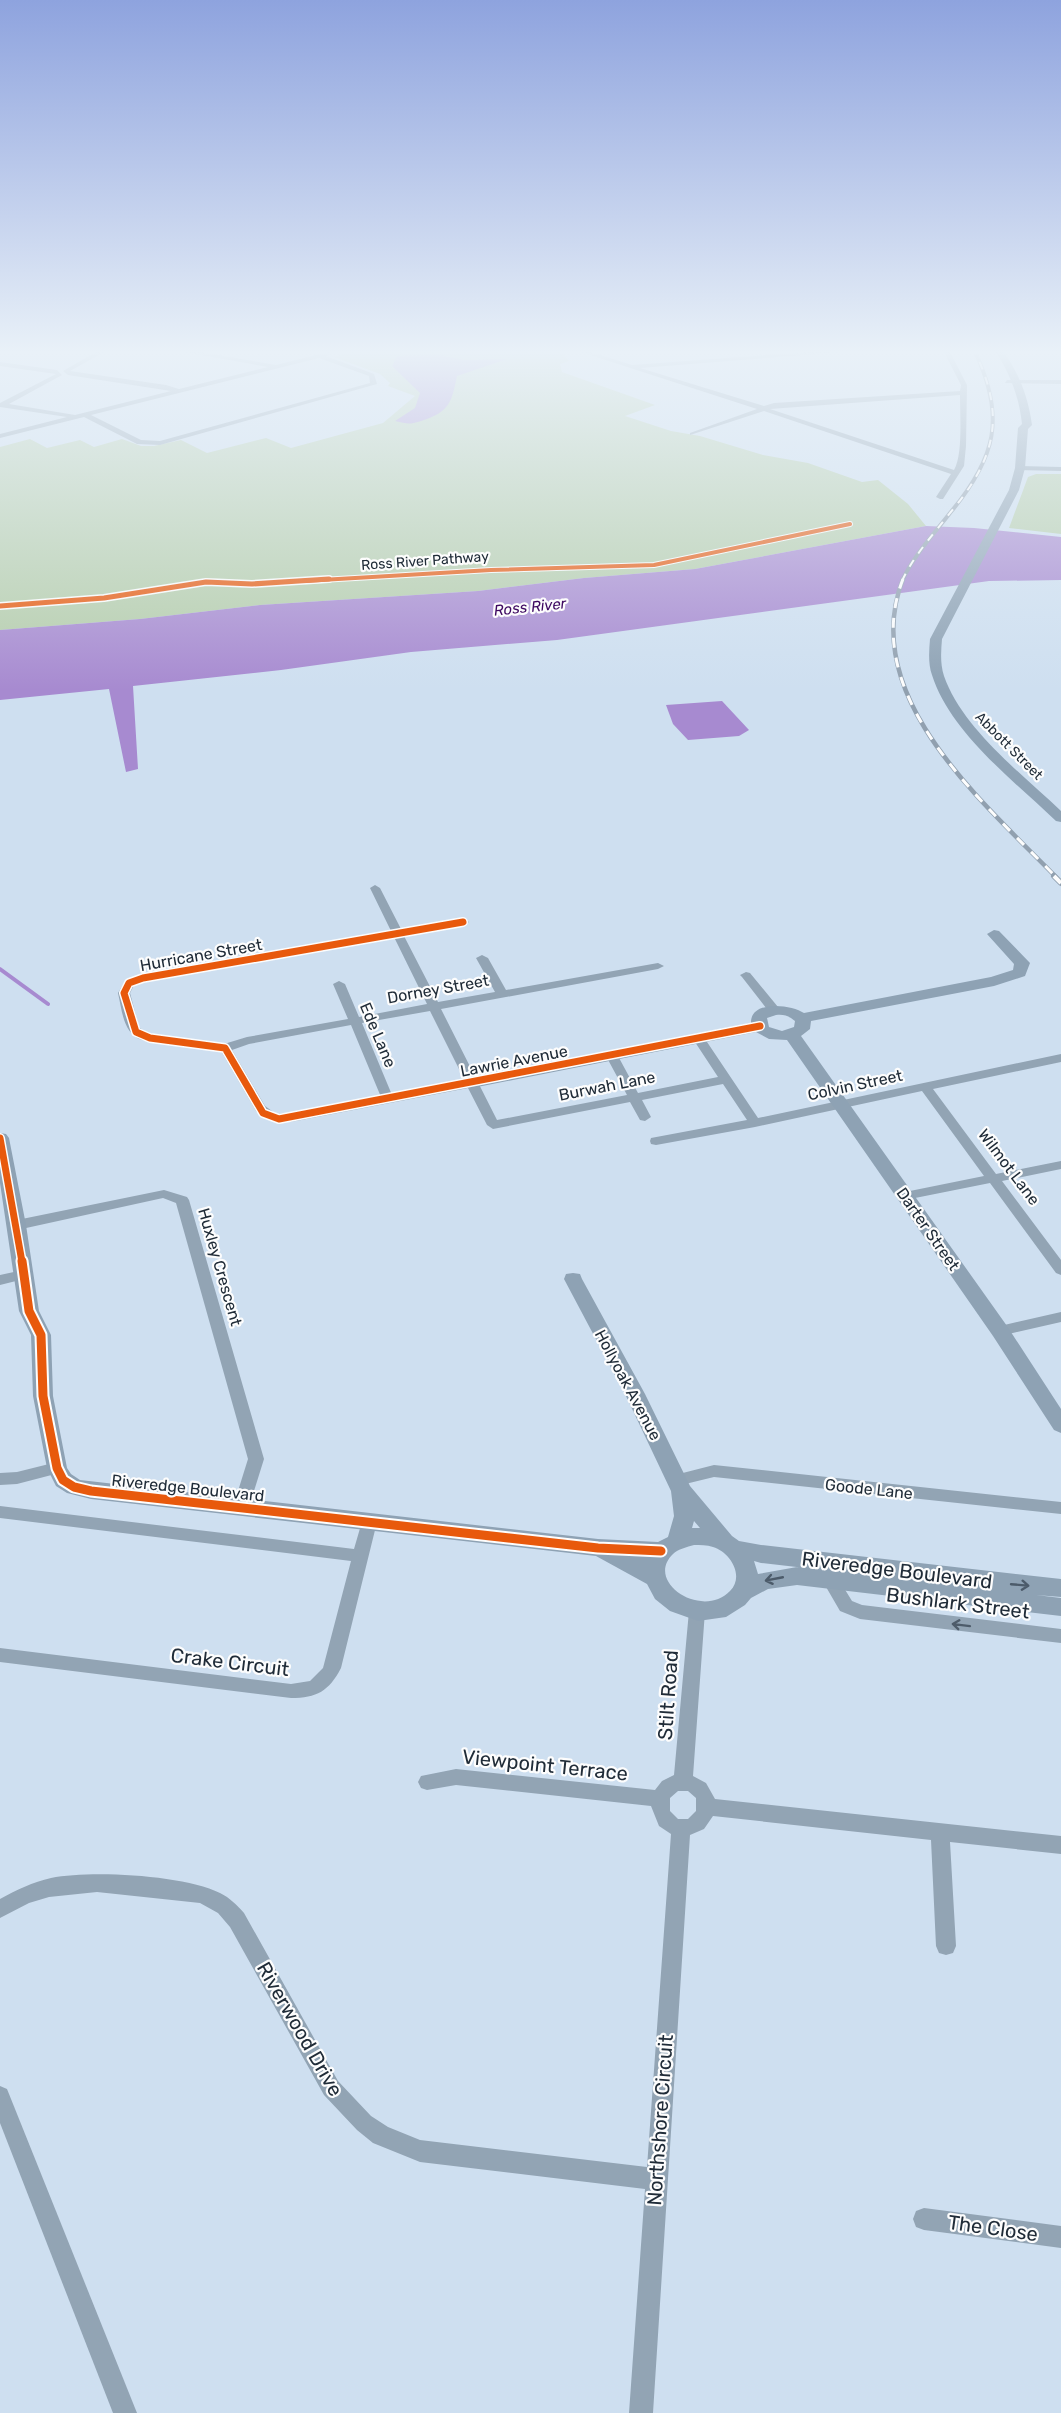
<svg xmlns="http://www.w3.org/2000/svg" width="1061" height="2413" viewBox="0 0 1061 2413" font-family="Rubik,sans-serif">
	<rect width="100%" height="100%" fill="#cedff0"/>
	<g fill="#b5cdab">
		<path d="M350,352H562L569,361L560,364L562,372L655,405L625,416L671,431L700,436L763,455L808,463L862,482L878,480L908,504L926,526L695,569L584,578L478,591L260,605L140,619L0,630V447L30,439L47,448L80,440L94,447L122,439L141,446H154L181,440L207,453L266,438L291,448L383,423L415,396L388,386L390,383L380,374L334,357Z"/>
		<path d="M1036,474H1061V534L1009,528L1028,477Z"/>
	</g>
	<g fill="#a78ad0">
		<path d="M440,355L464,360L507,359L457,376C452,399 451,410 427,419C412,424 410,425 395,421L415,408L420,393L392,366L397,356Z"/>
		<path d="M926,526L974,528L1061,537V580L989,581L557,640L411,652L281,670L133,686L138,769L126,772L109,689L0,700V630L140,619L260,605L478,591L584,578L695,569Z"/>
		<path d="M722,701L749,730L739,736L688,740L673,724L666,705Z"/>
	</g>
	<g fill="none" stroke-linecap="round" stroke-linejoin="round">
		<path stroke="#a78ad0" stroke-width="4" d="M0,969L48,1004"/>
		<g fill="#92a4b4" fill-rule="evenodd">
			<path d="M96,352H104L70,371L166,385L179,389L268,367L184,352H201L276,365L328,352L330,354L326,356L374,374L377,384L160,445L137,444L84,417L0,438V434L67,417L0,407V403L56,374L0,366V362L57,370L62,375L9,404L75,415L171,391L68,375L63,371ZM319,358L369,376L370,383L160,441L141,440L91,415Z"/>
			<path d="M581,352H591L632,365L807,352H842L640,368L764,406L774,403L960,391L961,385L944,352H950L967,385L966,446L964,466L943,499H940L936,497L951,474L764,411L690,435V433L757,409ZM960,395C960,414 963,455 954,470L770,409Z"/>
			<path d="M1007,380H1061V384L1005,383Z"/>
			<path d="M1020,466L1061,467V471L1017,470L1016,468Z"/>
			<path d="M375,885L380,888L401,929L463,919L469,922L463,925L404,936L438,1002L495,992L476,958L482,955L488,958L506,990L658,963L664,966L658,969L441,1009L497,1120L627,1095L606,1056L612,1052L618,1056L638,1093L718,1077L693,1039L699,1035L703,1036L758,1118L1061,1054V1062L933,1089L996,1174L1061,1161V1169L1002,1181L1061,1260V1275L1056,1273L990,1183L905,1200L900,1199L898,1196L900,1193L984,1176L922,1091L755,1127L656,1145L651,1144L650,1141L651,1138L747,1120L723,1084L642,1100L651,1117L645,1121L640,1120L630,1102L493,1129L487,1125L468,1088L296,1121C281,1123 266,1123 256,1111L221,1051L142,1040C123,1034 122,1010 118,993L125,981L143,975L391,931L370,888ZM394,937L427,1004L359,1017L345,984L339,981L333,984L348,1019L247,1037L224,1044L146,1033L139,1027L130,993L134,985L145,981ZM430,1011L465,1081L392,1095L362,1023ZM351,1025L381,1097L296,1113L276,1114L265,1106L232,1050L249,1044Z"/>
			<path d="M746,972L750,973L778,1007L780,1010L778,1013H770L742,977L740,975Z"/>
			<path d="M164,1190L187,1197L189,1200L264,1459L249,1507L247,1511L241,1513L235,1511L233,1507L248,1459L176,1203L163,1198L17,1230L10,1225L17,1220Z"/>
			<path d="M23,1270L28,1272L30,1275L28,1278L0,1285V1275Z"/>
			<path d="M1061,1312V1322L1000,1336L995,1335L993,1331L995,1327L1000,1326Z"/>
			<path d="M57,1462L63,1464L65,1468L63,1472L17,1484L0,1485V1473L17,1472Z"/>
			<path d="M714,1465L1061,1502V1514L714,1477L677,1486L671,1484L669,1480L671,1476Z"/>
			<path d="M0,1506L354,1549L363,1518L369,1516L375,1518L377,1522L341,1668C329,1691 317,1698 291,1698L0,1662V1648L291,1684L310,1681L323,1668L351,1561L0,1518Z"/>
			<path d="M830,1573L836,1575L852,1601L862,1605L1061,1629V1643L860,1619L840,1611L822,1580L824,1575Z"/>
			<path d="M697,1604L703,1606L705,1611L693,1776L706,1783L715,1799L1061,1836V1854L950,1842L956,1946L953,1953L946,1955L939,1953L936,1946L931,1840L713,1816L704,1829L690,1835L653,2413H629L645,2189L420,2162L373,2143L357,2130L324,2095L230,1927L218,1913L200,1903L97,1892L49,1897L29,1903L0,1918V1899C16,1890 33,1882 51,1878C92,1870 183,1875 220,1893C230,1898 237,1905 244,1913L338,2081L371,2116L388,2127L420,2140L647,2167L671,1834L659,1826L651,1806L456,1785L427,1790L421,1788L418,1782L421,1776L456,1769L655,1790L662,1781L674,1775L689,1611L691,1606ZM678,1791H688L696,1798V1811L688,1819H678L670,1811V1798Z"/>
			<path d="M0,2086L7,2089L137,2413H113L0,2123Z"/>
			<path d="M924,2208L1061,2226V2248L924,2230L916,2227L913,2219L916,2211Z"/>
		</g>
		<g fill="#8ea2b4" fill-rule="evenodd">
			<path d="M996,352H1004C1020,376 1028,397 1032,425L1028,429L1025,468L1019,490L942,639C941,651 940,664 944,676C962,728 1021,773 1061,811V822L1056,821C1014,781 950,732 932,675C928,664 929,651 930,639L1009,490L1015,468L1018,428L1022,424C1019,397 1011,376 996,352Z"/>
			<path d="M994,930L999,931L1030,963L1025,976L994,986L811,1021L810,1029L801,1036L1007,1326L1061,1409V1433L1054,1430L993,1336L787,1040L769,1039L756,1032L472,1088L464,1083L472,1078L751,1023C750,1000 791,1004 804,1013L991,977L1013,970L1014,964L987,934ZM776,1015C784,1014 789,1016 795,1021L794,1027L782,1031L769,1027L767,1018Z"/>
			<path d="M0,1133L6,1134L9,1138L26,1225L39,1311L51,1335L53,1396L67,1468L71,1474L80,1480L598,1539L658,1542L668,1537L674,1516L671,1491L625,1394L564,1279L566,1274L573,1273L580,1274L582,1279L645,1394L690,1486L732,1536L739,1541L761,1545L1061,1579V1597L1036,1595L1061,1598V1616L797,1585L768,1589L751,1598L745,1605L726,1617L698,1621L670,1611L655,1599L647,1584L596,1556L91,1499L67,1493L56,1486L47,1468L33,1396L31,1335L19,1311L0,1183ZM694,1521L700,1528H692ZM694,1545C700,1545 707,1545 713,1547C730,1552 745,1576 730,1591C702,1620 644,1582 673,1554C678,1549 687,1547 694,1545ZM754,1561L761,1563L814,1569L797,1567L758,1574Z"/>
		</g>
		<g stroke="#91a0af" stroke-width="4">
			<path id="rail-far2" d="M902,581C914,555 933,535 950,513C996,458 1006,417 975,352"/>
		</g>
		<g stroke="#91a0af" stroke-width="4.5">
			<path id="rail-far1" d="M903,579C857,696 984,803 1056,877"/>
		</g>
		<g stroke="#91a0af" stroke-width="6">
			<path id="rail" d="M1054,876L1061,883"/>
		</g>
		<use href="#rail-far2" stroke="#fdfdfd" stroke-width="2" stroke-dasharray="8" stroke-linecap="butt"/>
		<use href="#rail-far1" stroke="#fdfdfd" stroke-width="3" stroke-dasharray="10" stroke-linecap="butt"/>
		<use href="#rail" stroke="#fdfdfd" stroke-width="4" stroke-dasharray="12" stroke-linecap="butt"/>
		<g stroke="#fdfdfd" stroke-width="6">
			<path id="cycleway-far3" d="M304,581L491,570L654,565L850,524"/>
		</g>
		<g stroke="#fdfdfd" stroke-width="8">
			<path id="cycleway-far2" d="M0,606L104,598L206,582L252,584L329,579"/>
		</g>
		<g stroke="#fdfdfd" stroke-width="10">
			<g id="cycleway-far1">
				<path d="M463,922L143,978L129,983L124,993L136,1032L150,1038L225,1048L263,1113L279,1119L760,1026"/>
				<path d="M0,1138L22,1262"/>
			</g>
		</g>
		<g stroke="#fdfdfd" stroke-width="13">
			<path id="cycleway" d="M22,1261L29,1311L41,1335L43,1396L57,1468L63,1480L74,1487L91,1491L598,1548L661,1551"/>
		</g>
		<use href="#cycleway-far3" stroke="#e8590c" stroke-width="4"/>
		<use href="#cycleway-far2" stroke="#e8590c" stroke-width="5"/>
		<use href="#cycleway-far1" stroke="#e8590c" stroke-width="7"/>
		<use href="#cycleway" stroke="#e8590c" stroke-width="9"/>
	</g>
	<defs><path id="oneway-shaft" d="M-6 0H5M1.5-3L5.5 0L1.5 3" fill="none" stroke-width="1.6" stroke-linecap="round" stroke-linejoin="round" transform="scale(1.5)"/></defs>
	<g stroke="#4c5b6a">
		<use href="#oneway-shaft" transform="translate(774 1579) rotate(169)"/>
		<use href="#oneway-shaft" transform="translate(1020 1585) rotate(5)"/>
	</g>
	<use stroke="#4e5c6a" href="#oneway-shaft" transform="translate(961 1625) rotate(-173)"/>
	<linearGradient id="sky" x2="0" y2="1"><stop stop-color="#8ea3de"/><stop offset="0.51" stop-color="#e9f1f8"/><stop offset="1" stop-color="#e9f1f8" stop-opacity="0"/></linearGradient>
	<rect width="1061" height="690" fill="url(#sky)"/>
	<g text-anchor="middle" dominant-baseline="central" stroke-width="4.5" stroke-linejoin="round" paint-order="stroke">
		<g font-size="14" fill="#202c38" stroke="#fdfdfd">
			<text transform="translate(425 561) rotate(-4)">Ross River Pathway</text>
			<text transform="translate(1009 746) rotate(45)">Abbott Street</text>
		</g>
		<g font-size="15" font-style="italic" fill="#3e0961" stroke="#fdfdfd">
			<text transform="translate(530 607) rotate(-6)">Ross River</text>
		</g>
		<g font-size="16" fill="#202c38" stroke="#fdfdfd">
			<text transform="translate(201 955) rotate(-10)">Hurricane Street</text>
			<text transform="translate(438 989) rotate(-10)">Dorney Street</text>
			<text transform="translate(378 1035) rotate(67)">Ede Lane</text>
			<text transform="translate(514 1061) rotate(-11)">Lawrie Avenue</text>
			<text transform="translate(855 1085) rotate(-12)">Colvin Street</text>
			<text transform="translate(607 1086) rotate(-11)">Burwah Lane</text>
			<text transform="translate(1009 1167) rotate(53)">Wilmot Lane</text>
			<text transform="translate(928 1229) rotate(55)">Darter Street</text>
			<text transform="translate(220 1267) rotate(74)">Huxley Crescent</text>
			<text transform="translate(628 1385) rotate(62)">Hollyoak Avenue</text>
			<text transform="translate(188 1488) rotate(6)">Riveredge Boulevard</text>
			<text transform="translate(869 1489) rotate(6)">Goode Lane</text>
		</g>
		<g font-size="20" fill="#202c38" stroke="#fdfdfd">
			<text transform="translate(897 1570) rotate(7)">Riveredge Boulevard</text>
			<text transform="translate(958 1603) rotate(7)">Bushlark Street</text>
			<text transform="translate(230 1662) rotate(7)">Crake Circuit</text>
			<text transform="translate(668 1695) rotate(-86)">Stilt Road</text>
			<text transform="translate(545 1765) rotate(6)">Viewpoint Terrace</text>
			<text transform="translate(300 2029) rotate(60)">Riverwood Drive</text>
			<text transform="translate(660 2120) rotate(-86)">Northshore Circuit</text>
			<text transform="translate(993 2228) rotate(8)">The Close</text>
		</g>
	</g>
</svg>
